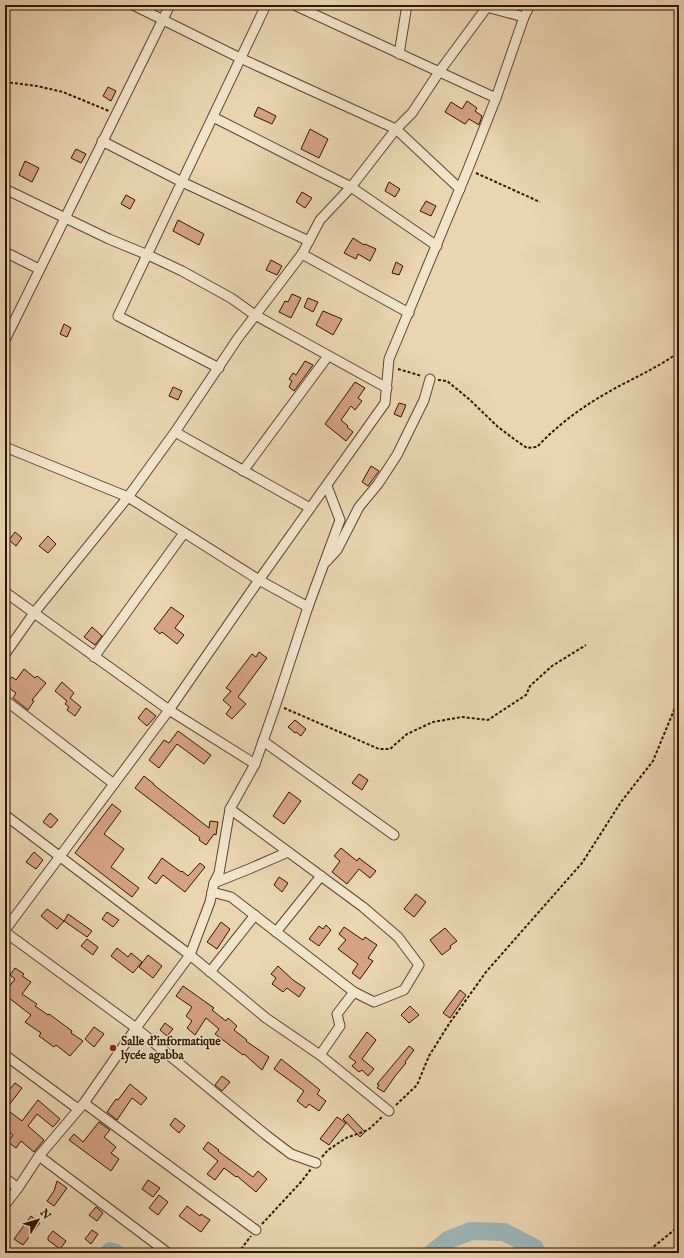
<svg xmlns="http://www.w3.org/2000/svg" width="684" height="1258" viewBox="0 0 684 1258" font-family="'IM FELL English',serif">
	<rect width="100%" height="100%" fill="#e9d5b2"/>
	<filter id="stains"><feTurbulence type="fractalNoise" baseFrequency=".005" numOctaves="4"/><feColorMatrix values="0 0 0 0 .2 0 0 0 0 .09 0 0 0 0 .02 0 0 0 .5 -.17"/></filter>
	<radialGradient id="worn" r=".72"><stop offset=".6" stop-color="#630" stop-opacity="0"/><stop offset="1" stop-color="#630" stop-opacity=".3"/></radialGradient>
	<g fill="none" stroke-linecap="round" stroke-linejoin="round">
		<g stroke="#9db6b8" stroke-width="18">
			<path d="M109,1253L110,1251L116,1253"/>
			<path d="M432,1253L448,1240L471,1231L504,1232L535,1248"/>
		</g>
	</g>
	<g fill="#d5a284" stroke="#2f1700">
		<path d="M108,87L116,91L111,101L103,96Z"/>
		<path d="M467,101L477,108L475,111L482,116L479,125L469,119L465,124L445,112L451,102L462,109Z"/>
		<path d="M258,107L276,116L272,124L254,116Z"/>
		<path d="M310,129L328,139L319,158L301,149Z"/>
		<path d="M76,149L86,154L81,163L71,158Z"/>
		<path d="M25,161L39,168L32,182L19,175Z"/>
		<path d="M389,182L400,189L395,197L385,191Z"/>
		<path d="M302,192L312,198L305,208L296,202Z"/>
		<path d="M126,195L135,200L130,209L121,204Z"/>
		<path d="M426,201L436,206L431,216L420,211Z"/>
		<path d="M178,220L204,234L199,245L173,231Z"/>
		<path d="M353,238L364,245L365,244L376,249L370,261L358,254L356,259L344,253Z"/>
		<path d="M271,260L282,266L277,275L266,270Z"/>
		<path d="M396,262L403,266L399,275L392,273Z"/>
		<path d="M292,294L301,298L291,318L279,312L285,301L288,302Z"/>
		<path d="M308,298L318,302L313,312L304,307Z"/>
		<path d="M323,311L342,319L333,335L316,325Z"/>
		<path d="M64,324L71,328L67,337L60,334Z"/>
		<path d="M305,361L313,365L294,391L289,387L292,381L289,379L293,373L296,375Z"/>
		<path d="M355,382L365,388L358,398L362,401L355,410L351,406L341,420L348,426L347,427L353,432L346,441L325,424Z"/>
		<path d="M173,387L182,391L178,400L169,396Z"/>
		<path d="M399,403L406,405L401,417L394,414Z"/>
		<path d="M371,466L379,471L368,486L362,482Z"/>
		<path d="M15,532L22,538L16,546L9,540Z"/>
		<path d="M48,536L56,544L48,553L39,546Z"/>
		<path d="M171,607L184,616L175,628L184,635L177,644L162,632L160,634L154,629Z"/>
		<path d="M92,627L102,636L95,645L84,637Z"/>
		<path d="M259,652L267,658L238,697L246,704L232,719L226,714L231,707L223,700L231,691L226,688L252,654L256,657Z"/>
		<path d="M24,669L35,678L37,676L46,683L32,700L34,701L28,710L13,698L16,693L5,685L12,677L16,680Z"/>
		<path d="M62,682L74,693L70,698L81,707L75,716L67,710L69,707L65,704L67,701L55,691Z"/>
		<path d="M146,708L156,716L147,726L138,718Z"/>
		<path d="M295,720L306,729L301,736L296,732L295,733L288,727Z"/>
		<path d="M178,731L211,755L204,764L177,744L159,768L149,760L164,740L169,743Z"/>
		<path d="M359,774L368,780L362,790L352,783Z"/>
		<path d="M144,776L154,784V785L209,828L210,821L218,822L216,835L214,834L206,845L199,840L200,838L135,788Z"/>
		<path d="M289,792L301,801L284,824L273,816Z"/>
		<path d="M112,804L121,811L104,834L124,849L111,867L139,888L132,897L75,853Z"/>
		<path d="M50,813L58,820L51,828L43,822Z"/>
		<path d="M341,848L357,861L359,858L376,871L370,878L359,869L347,884L332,872L340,861L334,856Z"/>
		<path d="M34,852L43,860L36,869L26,862Z"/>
		<path d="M162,858L181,872L182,871L188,876L200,863L205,867L185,892L163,875L156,884L148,878Z"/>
		<path d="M279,877L288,883L282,892L274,885Z"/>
		<path d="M416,894L426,902L414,917L404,909Z"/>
		<path d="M47,909L64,921L57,929L41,916Z"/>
		<path d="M107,912L119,920L113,927L102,919Z"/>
		<path d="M68,914L92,931L87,937L64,921Z"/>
		<path d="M221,922L230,929L217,949L207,942Z"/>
		<path d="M326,925L331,930L319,946L309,939L319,926L323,929Z"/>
		<path d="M344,927L363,940L365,937L377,945L368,958L373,961L360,979L352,973L358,964L338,949L346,940L339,934Z"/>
		<path d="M445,928L457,941L450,946L451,948L442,955L430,940Z"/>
		<path d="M87,939L98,947L93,955L81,946Z"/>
		<path d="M117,948L128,957L131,953L142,962L133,973L111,956Z"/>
		<path d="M148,955L162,966L153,978L139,967Z"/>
		<path d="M278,966L293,980L305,988L299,997L287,988L283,992L272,984L276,978L271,974Z"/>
		<path d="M15,968L24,974L22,976L31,982L22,994L37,1004L35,1006L48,1015L49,1014L72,1031L71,1033L83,1041L70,1056L56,1045L54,1047L39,1036L41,1033L25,1022L31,1015L5,995V992L15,979L10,975Z"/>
		<path d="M183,986L214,1008L212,1010L226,1021L228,1018L237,1026L234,1030L247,1040L246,1041L269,1057L262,1070L244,1054L243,1055L215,1034L219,1029L206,1018L195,1035L187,1028L192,1021L186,1016L192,1007L176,996Z"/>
		<path d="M460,990L466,995L450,1018L443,1013Z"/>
		<path d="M410,1006L419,1015L409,1023L401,1015Z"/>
		<path d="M165,1023L173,1029L167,1036L160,1030Z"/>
		<path d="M94,1027L104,1034L94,1047L85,1039Z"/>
		<path d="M367,1032L376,1040L362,1059L374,1069L368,1076L362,1070L359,1072L352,1066L356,1062L349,1057Z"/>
		<path d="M409,1046L414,1050L405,1062L406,1063L396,1075L384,1092L377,1088L379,1085L377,1084Z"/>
		<path d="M281,1059L320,1090L317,1094L326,1101L319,1111L309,1104L306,1108L297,1101L304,1091L274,1069Z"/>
		<path d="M222,1076L230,1082L222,1091L215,1085Z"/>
		<path d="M15,1083L22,1088L6,1109L22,1121L38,1100L60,1119L53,1127L37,1114L28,1126L44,1140L34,1152L21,1141L16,1148L8,1142L13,1135L5,1129V1095Z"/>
		<path d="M130,1084L147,1098L141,1105L132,1098L117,1120L107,1112L116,1099L118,1100Z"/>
		<path d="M348,1114L365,1132L360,1137L343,1119Z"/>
		<path d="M337,1117L346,1123L329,1145L320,1139Z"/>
		<path d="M175,1118L185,1126L179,1133L170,1125Z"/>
		<path d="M99,1122L110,1130L104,1137L116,1147L111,1153L119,1159L111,1171L69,1140L74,1134L83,1142Z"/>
		<path d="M208,1142L219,1150L218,1151L253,1177L258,1171L267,1179L256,1192L237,1176L236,1177L224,1168L215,1180L207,1174L218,1161L203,1149Z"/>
		<path d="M148,1180L160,1188L153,1197L142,1189Z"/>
		<path d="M57,1181L67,1188L54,1206L47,1201L54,1191Z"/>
		<path d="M159,1195L168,1202L158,1215L149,1208Z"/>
		<path d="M187,1206L200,1216L201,1214L210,1220L201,1232L179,1216Z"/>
		<path d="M96,1207L103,1213L97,1221L89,1215Z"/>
		<path d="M31,1216L40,1223L23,1245L14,1239Z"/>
		<path d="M92,1230L98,1234L91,1244L85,1239Z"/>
		<path d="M53,1231L66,1241L60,1249L48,1240V1237Z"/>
	</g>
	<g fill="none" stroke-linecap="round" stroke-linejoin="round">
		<g stroke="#5e462c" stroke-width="11">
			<g id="minor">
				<path d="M133,5L240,58L396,129L460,189"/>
				<path d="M294,5L496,98"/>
				<path d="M483,6L524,17"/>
				<path d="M399,54L407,5"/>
				<path d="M213,117L351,187L437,246"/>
				<path d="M102,141L182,182L309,241"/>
				<path d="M5,189L109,239L148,255L182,271L231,298L255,315L387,388"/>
				<path d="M5,252L39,269"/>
				<path d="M302,254L409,313"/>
				<path d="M5,340L170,5"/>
				<path d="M219,368L118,316L266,5"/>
				<path d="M175,432L310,508"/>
				<path d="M5,447L128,497L259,580L308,607"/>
				<path d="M243,471L328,356"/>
				<path d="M326,562L337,550L359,507L378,484L397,455L424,400L430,379"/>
				<path d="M5,592L169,710L255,764"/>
				<path d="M5,654L34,613L128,497L175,432L238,338L302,254L320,220L351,187L396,129L412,113L439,72L487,7"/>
				<path d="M94,657L184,533"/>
				<path d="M5,700L114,784"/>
				<path d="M263,741L394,835"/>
				<path d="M5,815L190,955L266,1018L320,1055L340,1026L337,1014L354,992"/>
				<path d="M214,883L249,869L288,852"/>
				<path d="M212,892L231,897L354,992L374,1002L404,990L419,965L398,937L363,907L230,809"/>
				<path d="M5,930L169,710L259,580L385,403L389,359L468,169L496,98L524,17L530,5"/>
				<path d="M5,932L136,1028L266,1135L291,1154L316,1163"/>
				<path d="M276,932L321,876"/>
				<path d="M210,972L255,915"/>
				<path d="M5,1055L78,1109"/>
				<path d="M320,1055L389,1111"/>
				<path d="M84,1103L256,1230"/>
				<path d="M39,1156L168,1253"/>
				<path d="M5,1178L18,1188"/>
				<path d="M5,1205L18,1188L39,1156L84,1103L136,1028L190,955L210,902L214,883L219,873L230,809L255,764L276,704L308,607L340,520L327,486"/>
			</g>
		</g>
		<g stroke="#2f1700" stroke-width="2" stroke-dasharray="3 2" stroke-linecap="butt">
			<path d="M5,82L37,86L63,92L109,111"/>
			<path d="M476,173L540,202"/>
			<path d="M398,369L422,376"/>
			<path d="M438,380L447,381L469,399L498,427L514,439L527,448L537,447C563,419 595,398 629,381C646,372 663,364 679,352"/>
			<path d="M284,708L379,749H390L407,734L433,722L462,717L488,720L526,695L530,686L552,666L586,645"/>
			<path d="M396,1105L417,1085L429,1056L449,1024L486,972L582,863L621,802L653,761L679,698"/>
			<path d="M322,1157L328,1150L346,1138L368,1130L382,1117"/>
			<path d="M262,1224L301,1182L311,1169"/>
			<path d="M238,1253L251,1236"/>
			<path d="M646,1253L679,1226"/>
		</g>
		<use href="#minor" stroke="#f1e4cd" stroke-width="9"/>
	</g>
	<circle fill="#8f2418" stroke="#f1e4cd" stroke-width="1.5" cx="113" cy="1048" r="4"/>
	<g text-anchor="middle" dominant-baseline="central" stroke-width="3" stroke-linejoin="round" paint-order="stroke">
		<g font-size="12" font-weight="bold" fill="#2f1700" stroke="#f1e4cd" text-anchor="start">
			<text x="121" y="1041">Salle d'informatique<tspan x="121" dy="14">lycée agabba</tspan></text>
		</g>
	</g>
	<rect width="684" height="1258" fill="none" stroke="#e9d5b2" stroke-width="20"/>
	<rect x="6" y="6" width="672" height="1246" fill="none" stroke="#2f1700" stroke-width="2"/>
	<rect x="10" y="10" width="664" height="1238" fill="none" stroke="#2f1700"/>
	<g transform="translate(38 1220) rotate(52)" stroke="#f1e4cd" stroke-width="3" paint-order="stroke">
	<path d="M0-3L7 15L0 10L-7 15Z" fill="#2f1700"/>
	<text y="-6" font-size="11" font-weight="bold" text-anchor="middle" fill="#2f1700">N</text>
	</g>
	<rect width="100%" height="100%" filter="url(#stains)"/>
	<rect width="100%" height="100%" fill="url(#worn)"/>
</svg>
